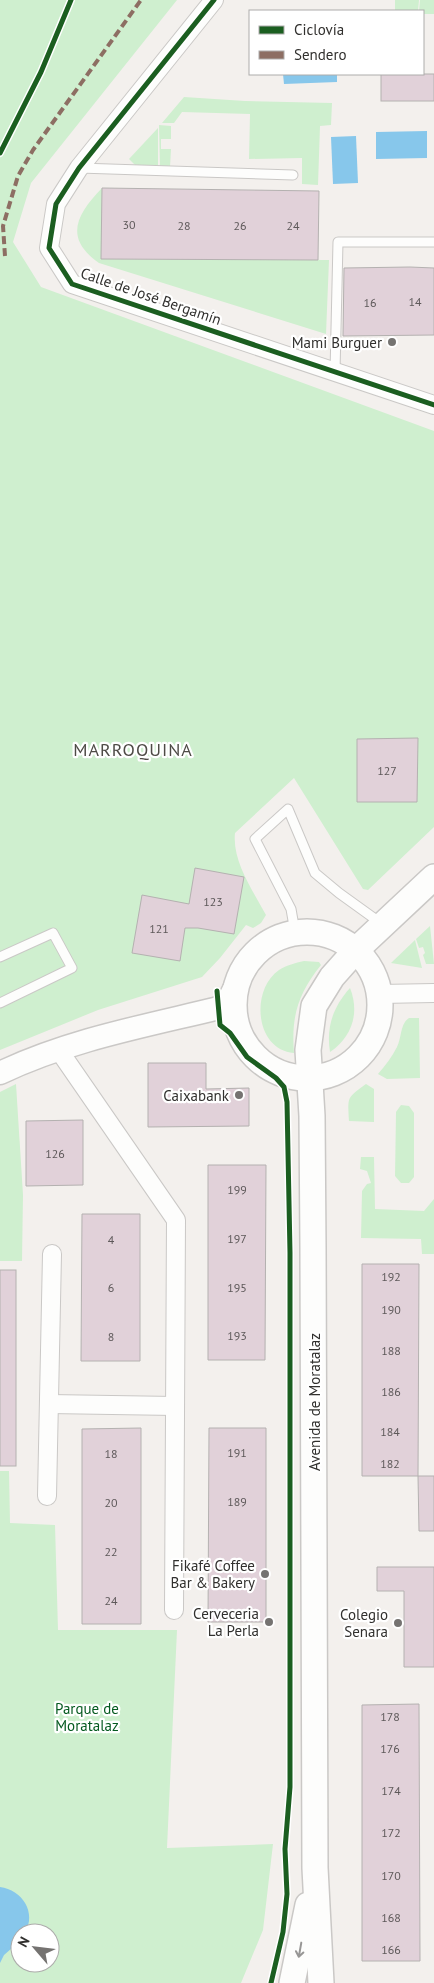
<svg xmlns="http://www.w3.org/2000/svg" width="434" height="1983" viewBox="0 0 434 1983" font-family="'PT Sans',sans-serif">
	<rect width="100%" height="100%" fill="#f3f0ed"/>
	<g fill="#cfefcf" fill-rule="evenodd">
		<path d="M0,0H177L31,183L13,242L41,287L434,431V827L368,890L363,889L294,778L235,833C232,861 253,891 266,915L261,923L253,928L246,925L220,958L202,977L98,1010L0,1050Z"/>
		<path d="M395,0H419L418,11H395Z"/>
		<path d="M420,0H434V14H423V11H419Z"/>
		<path d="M184,97L245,101L332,103L331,125L320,126L318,185L302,184V158L249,159L250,114L182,112L174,123H162Z"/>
		<path d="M159,125L171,126V139H161V149H171L170,167H160Z"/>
		<path d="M158,128V166L135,165L129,159Z"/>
		<path d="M102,188V259L329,260L326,334L99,263C63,238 77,214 102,188Z"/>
		<path d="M430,926L434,964H426L423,955L425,953L423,947L419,948L416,939Z"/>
		<path d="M415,940L422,968L391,963Z"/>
		<path d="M304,961L319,962L321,965C298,994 291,1016 294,1053C255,1050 250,990 279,970C287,965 295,963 304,961Z"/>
		<path d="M350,988C360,1013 352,1037 330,1052C326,1027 333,1007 350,988Z"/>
		<path d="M409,1018H419L420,1078L387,1079L378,1074C385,1066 392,1057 397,1047C402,1037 400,1024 409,1018Z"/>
		<path d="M16,1084L23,1195L22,1261H0V1092Z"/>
		<path d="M366,1084L374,1089V1122L349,1121C348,1096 346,1099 366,1084Z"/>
		<path d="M401,1105L409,1106L414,1113V1177L409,1183H401L395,1176L396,1112Z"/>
		<path d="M361,1157H374L375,1209L424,1211L434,1199V1254H422L421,1239L361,1238L362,1191L367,1184L371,1183L367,1171L360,1169Z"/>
		<path d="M0,1471H9L10,1523L55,1525L58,1630H177L167,1848L273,1844L263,1930L241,1983H0ZM20,1933H50V1963H20Z"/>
	</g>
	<g fill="#87c7eb">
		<path d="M283,74H337V82L284,84Z"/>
		<path d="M427,131V158L376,159V132Z"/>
		<path d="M356,136L358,183L333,184L331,137Z"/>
		<path d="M0,1887C22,1890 37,1912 25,1933H20V1941L4,1955L0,1963Z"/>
	</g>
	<g fill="#e1d1d9" stroke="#b4b1b0">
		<rect x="381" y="74" width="53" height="27"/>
		<path d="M102,188L319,191L318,260L101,259Z"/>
		<path d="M410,267L434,268V335L343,336L344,268Z"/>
		<path d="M418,738L417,802H357V739Z"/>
		<path d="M195,868L244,877L234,934L198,928H185L180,961L132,953L142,895L189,904Z"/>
		<path d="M148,1063H206V1089L249,1088V1126L148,1127Z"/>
		<path d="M83,1120V1185L26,1186V1121Z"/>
		<path d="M208,1165H266L265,1360H208Z"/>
		<path d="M82,1214H140V1361H81Z"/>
		<path d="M362,1264H419L418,1476H362Z"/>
		<rect x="0" y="1270" width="16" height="196"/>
		<path d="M141,1428V1624H82V1429Z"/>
		<path d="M209,1428H266V1622H208Z"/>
		<path d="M418,1476H434V1531H419Z"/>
		<path d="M377,1567H434V1667H404V1591H377Z"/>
		<path d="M419,1704L420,1961H362V1705Z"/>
	</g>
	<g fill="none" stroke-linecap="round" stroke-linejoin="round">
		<g stroke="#cac8c6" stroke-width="11">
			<g id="service">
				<path d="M79,168L293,175"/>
				<path d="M335,372L338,242H434"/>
				<path d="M295,932L291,909L255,839L288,809L315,873L339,893L382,924"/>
				<path d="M0,957L53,933L72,968L0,1003"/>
			</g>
		</g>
		<g stroke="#cac8c6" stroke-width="20">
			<g id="minor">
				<path d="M214,0L79,168L56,204L49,248L72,284L434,405"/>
				<path d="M380,994L434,993"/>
				<path d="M58,1049L176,1220L174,1610"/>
				<path d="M49,1404L175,1406"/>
				<path d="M47,1496L52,1254"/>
			</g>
		</g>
		<g stroke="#cac8c6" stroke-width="25">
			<g id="tertiary">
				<path d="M219,1008L229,999L235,987"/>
				<path d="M0,1073C69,1040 145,1026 219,1008L227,1011L235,1019"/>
			</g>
		</g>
		<g stroke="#cac8c6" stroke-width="28">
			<g id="secondary">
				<circle cx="307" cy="1005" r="73"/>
				<path d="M292,1983L308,1905"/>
				<path d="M321,1983L315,1868L313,1248L312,1116L308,1050L314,1006L332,977L356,950L434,877"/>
			</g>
		</g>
		<use href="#service" stroke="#fdfdfc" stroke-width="9"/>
		<use href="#minor" stroke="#fdfdfc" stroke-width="18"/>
		<use href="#tertiary" stroke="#fdfdfc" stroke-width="22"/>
		<use href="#secondary" stroke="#fdfdfc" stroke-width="25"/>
		<path stroke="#8d6e63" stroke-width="4" stroke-dasharray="8 4" stroke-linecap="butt" d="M5,256L3,226L18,176L33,150L141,0"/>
		<g stroke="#fff" stroke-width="8">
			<g id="cycleway">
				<path d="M214,0L79,168L56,204L49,248L72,284L434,405"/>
				<path d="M0,153L41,72L71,0"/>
				<path d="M217,991L220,1025L230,1033L247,1057L276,1078L284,1087L287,1102L290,1253V1787L285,1849L287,1894L283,1932L271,1983"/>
			</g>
		</g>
		<use href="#cycleway" stroke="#1b5e20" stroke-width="5"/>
	</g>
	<defs><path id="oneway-shaft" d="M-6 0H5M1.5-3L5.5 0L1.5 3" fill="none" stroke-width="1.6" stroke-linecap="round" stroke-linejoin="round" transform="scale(1.25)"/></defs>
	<use stroke="#979695" href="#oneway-shaft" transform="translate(300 1950) rotate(100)"/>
	<g fill="#757371" stroke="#fff" stroke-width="2">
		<circle cx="392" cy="342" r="5"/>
		<circle cx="239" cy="1095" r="5"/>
		<circle cx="265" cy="1574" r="5"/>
		<circle cx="269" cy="1622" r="5"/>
		<circle cx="398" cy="1623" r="5"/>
	</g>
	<g text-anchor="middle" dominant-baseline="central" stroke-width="4.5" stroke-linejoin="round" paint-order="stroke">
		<g font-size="12" fill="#5d5859">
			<text x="129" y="224">30</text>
			<text x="184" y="225">28</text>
			<text x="240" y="225">26</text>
			<text x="293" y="225">24</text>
			<text x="415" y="301">14</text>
			<text x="370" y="302">16</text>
			<text x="387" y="770">127</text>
			<text x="213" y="901">123</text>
			<text x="159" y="928">121</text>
			<text x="55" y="1153">126</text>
			<text x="237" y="1189">199</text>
			<text x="237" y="1238">197</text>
			<text x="111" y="1239">4</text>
			<text x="391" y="1276">192</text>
			<text x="111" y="1287">6</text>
			<text x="237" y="1287">195</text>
			<text x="391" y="1309">190</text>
			<text x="237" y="1335">193</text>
			<text x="111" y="1336">8</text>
			<text x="391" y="1350">188</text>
			<text x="391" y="1391">186</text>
			<text x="390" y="1431">184</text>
			<text x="237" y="1452">191</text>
			<text x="111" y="1453">18</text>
			<text x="390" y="1463">182</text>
			<text x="237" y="1501">189</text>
			<text x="111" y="1502">20</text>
			<text x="111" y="1551">22</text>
			<text x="111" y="1600">24</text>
			<text x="390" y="1716">178</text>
			<text x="390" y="1748">176</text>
			<text x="391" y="1790">174</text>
			<text x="391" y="1832">172</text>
			<text x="391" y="1875">170</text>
			<text x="391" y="1917">168</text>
			<text x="391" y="1949">166</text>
		</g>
		<g font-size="15" fill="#31302e" stroke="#fff">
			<text transform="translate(151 296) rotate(19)">Calle de José Bergamín</text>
			<text transform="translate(314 1402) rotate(-90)">Avenida de Moratalaz</text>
		</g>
		<g font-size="15" fill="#31302e" stroke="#fff" text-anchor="end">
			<text x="382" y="342">Mami Burguer</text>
			<text x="229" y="1095">Caixabank</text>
			<text x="255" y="1565">Fikafé Coffee<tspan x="255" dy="17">Bar &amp; Bakery</tspan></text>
			<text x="259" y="1613">Cerveceria<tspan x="259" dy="17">La Perla</tspan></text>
			<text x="388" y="1614">Colegio<tspan x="388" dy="17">Senara</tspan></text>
		</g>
		<g font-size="15" fill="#055a20" stroke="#fff">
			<text x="87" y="1708">Parque de<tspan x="87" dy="17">Moratalaz</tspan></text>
		</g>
		<g font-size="18" letter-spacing="1" fill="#4e4b46" stroke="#fff">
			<text x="133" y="749">MARROQUINA</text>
		</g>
	</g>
	<rect x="249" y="10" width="175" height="65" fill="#ffffff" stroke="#adacab"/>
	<rect x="259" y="26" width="25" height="8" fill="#1b5e20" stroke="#adacab"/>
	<text x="294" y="35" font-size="15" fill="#31302e">Ciclovía</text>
	<rect x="259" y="51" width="25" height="8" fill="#8d6e63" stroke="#adacab"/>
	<text x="294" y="60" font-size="15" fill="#31302e">Sendero</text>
	<g transform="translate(35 1948) rotate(298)"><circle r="24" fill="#ffffff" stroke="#adacab"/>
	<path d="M0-4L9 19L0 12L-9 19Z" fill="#757371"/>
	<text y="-8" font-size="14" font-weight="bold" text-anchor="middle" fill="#31302e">N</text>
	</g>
</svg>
